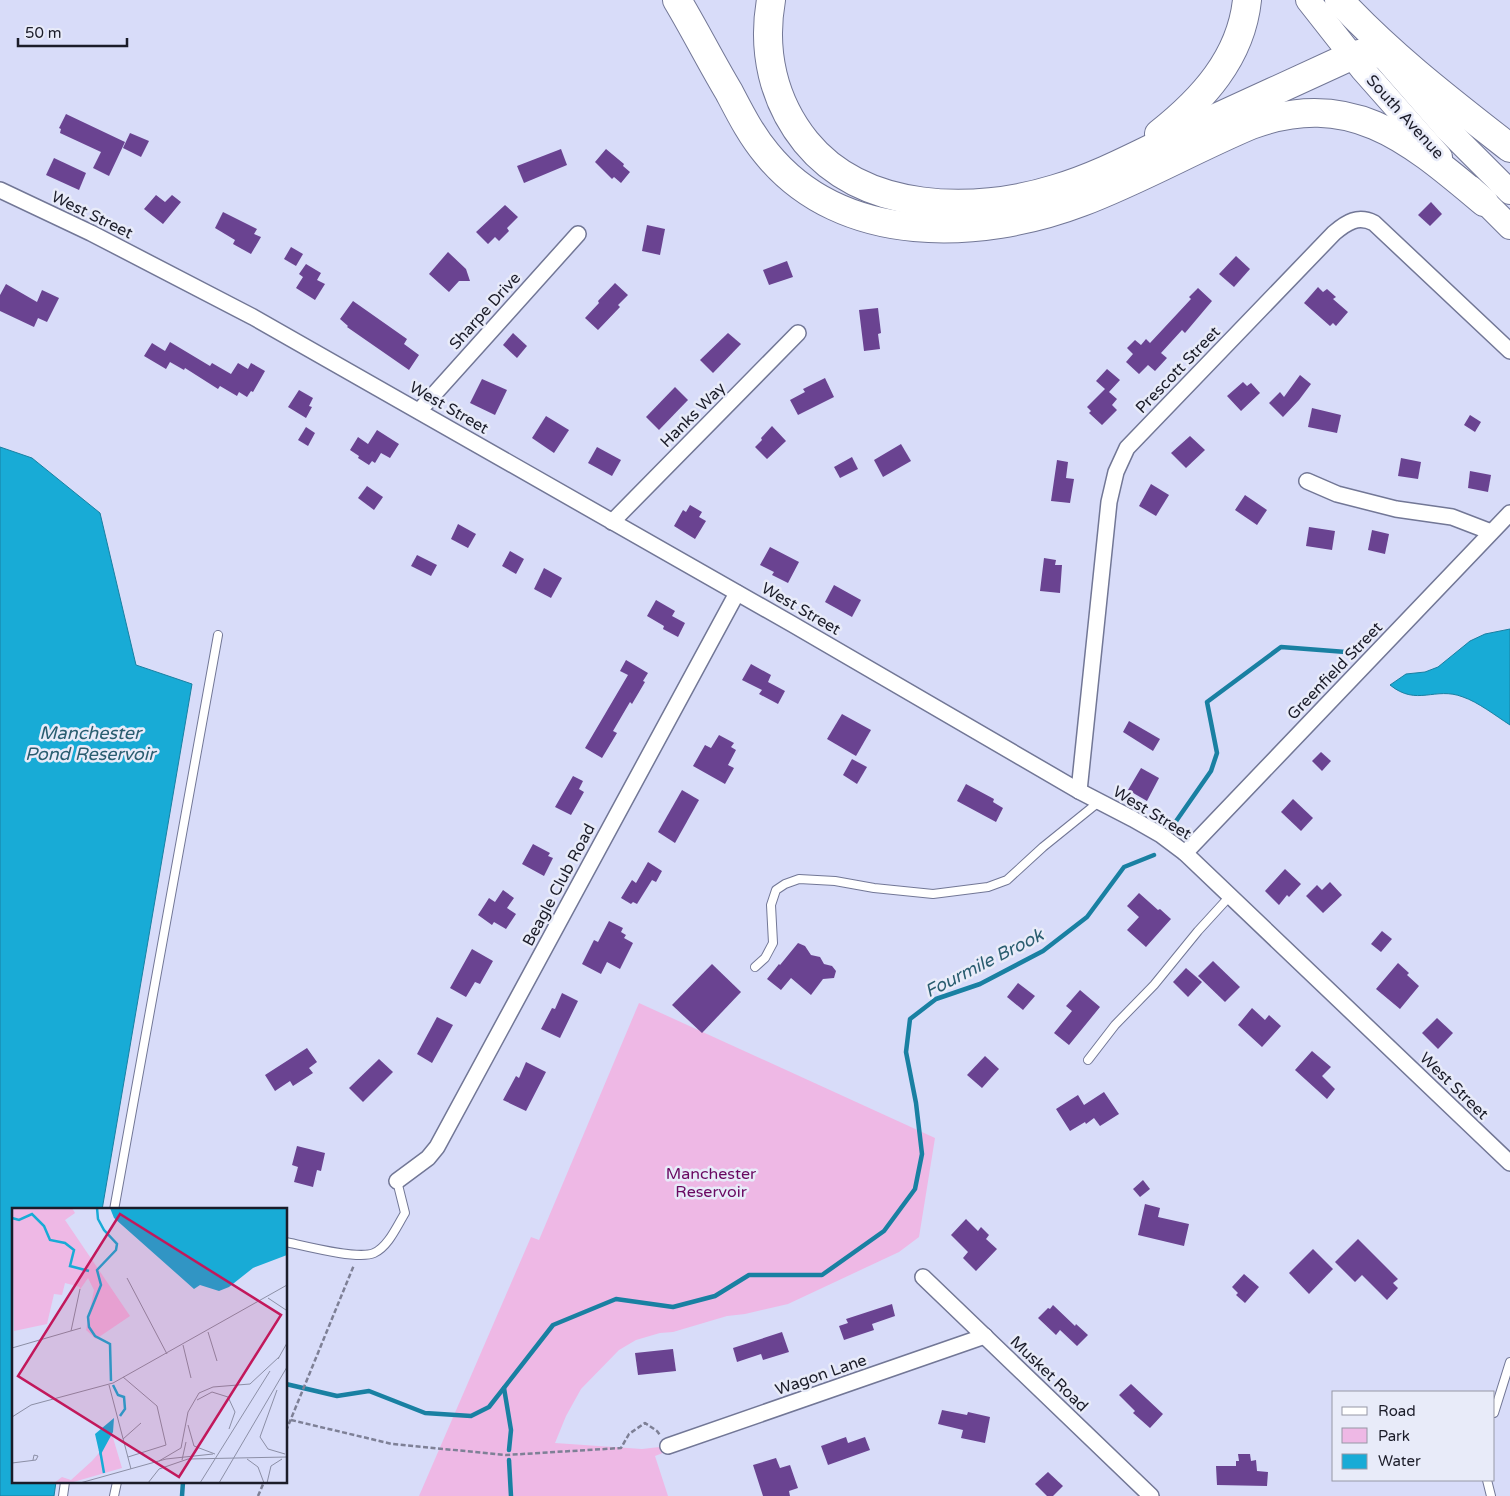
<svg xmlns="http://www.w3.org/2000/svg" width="1510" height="1496" viewBox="0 0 1510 1496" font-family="'Varela Round',sans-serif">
	<rect width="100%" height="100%" fill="#d8dcf9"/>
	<path fill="#eeb8e5" d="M639,1003L935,1138L919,1237L899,1252L788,1304L745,1314L727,1316L673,1332L660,1333L636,1340L619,1350L581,1389L566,1416L555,1443L642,1449L686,1444L655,1456L668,1496H419L531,1237L539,1240Z"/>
	<g fill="#18abd6" stroke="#1980a2">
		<path d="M0,447L32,458L100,513L136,665L192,684L102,1210H14V1482H56L54,1496H0Z"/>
		<path d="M1510,629V725C1496,716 1478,702 1463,697C1435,686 1417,707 1390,685L1406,674L1425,672L1438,667L1470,641L1485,634Z"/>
	</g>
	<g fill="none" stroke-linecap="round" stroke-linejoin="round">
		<g stroke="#1980a2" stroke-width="4.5">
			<path d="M1172,827L1211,771L1217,753L1207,702L1281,647L1346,652"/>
			<path d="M286,1384L337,1396L369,1391L425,1413L471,1416L489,1407L553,1325L616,1299L673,1307L715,1296L749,1275H822L884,1231L915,1189L922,1154L916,1103L906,1052L910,1019L936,999L980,984L1043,951L1087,917L1124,867L1154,855"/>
			<path d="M504,1388L511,1430L509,1450"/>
			<path d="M509,1460L511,1496"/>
			<path d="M182,1496L183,1482"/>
		</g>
	</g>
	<g fill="#6a4391">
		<path d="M66,114L125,142L109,176L93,168L101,152L60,133L61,129L59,128Z"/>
		<path d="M130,133L149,141L141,157L123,148Z"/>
		<path d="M561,149L567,165L524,183L517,166Z"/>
		<path d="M606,149L624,164L623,166L630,172L621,183L614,177L612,179L595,162Z"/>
		<path d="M54,158L86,173L79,190L46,175Z"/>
		<path d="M156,195L165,202L172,195L181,202L163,224L144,209Z"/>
		<path d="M1431,202L1442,214L1430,226L1418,215Z"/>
		<path d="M505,205L518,217L507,228L509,231L499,241L495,237L488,244L476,232Z"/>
		<path d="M223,212L257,229L254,234L261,237L251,254L233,244L235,240L215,228Z"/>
		<path d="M647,225L665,229L660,255L642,251Z"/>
		<path d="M291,247L303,254L296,266L284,259Z"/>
		<path d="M448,252L466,269L470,281H459L449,292L429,274Z"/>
		<path d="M1236,256L1250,269L1234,287L1219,274Z"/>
		<path d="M787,261L793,277L769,285L763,270Z"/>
		<path d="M306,264L321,273L317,280L325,284L315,300L296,288L303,277L299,274Z"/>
		<path d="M615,283L628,295L618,305L620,307L598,330L585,318L599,303L598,301Z"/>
		<path d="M6,284L37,302L42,290L59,298L47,322L38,318L34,327L0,311V295Z"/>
		<path d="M1318,287L1323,292L1327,289L1336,297L1333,299L1348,312L1336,326L1333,323L1330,326L1304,303Z"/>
		<path d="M1198,288L1212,301L1185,333L1182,330L1161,353L1167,358L1155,371L1148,365L1139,374L1126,362L1133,354L1127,348L1135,340L1141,345L1146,339L1150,343L1191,299L1189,297Z"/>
		<path d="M353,301L407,339L404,344L419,355L409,370L347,327L348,326L340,319Z"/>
		<path d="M878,308L881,333L878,334L880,349L864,351L859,310Z"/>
		<path d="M513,333L527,346L517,358L503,345Z"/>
		<path d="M728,333L741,344L713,373L700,360Z"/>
		<path d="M170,342L210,366L212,363L231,374L238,363L248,369L251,363L265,371L253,392L251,391L247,397L239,392L237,396L220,386L218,389L185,368L184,370L170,362L166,369L144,356L152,343L165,351Z"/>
		<path d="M1107,369L1120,380L1109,392L1117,399L1112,405L1117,410L1102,425L1089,413L1091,411L1087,407L1105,389L1096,381Z"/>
		<path d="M1300,375L1311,384L1299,400L1283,417L1269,403L1280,392L1284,397Z"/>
		<path d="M825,378L834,397L798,415L790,400L805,392L803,389Z"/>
		<path d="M482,379L507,390L495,415L470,403Z"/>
		<path d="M1243,382L1247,386L1251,383L1260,393L1241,411L1227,396Z"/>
		<path d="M675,387L688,400L659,430L646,417Z"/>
		<path d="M299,390L313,398L309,406L312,407L306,418L288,407Z"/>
		<path d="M1312,408L1341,415L1337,433L1308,427Z"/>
		<path d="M1470,415L1481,422L1475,432L1464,425Z"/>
		<path d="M546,416L569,430L554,453L532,438Z"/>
		<path d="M772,426L786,441L767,459L755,447L762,440L761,438Z"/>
		<path d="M306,427L315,433L308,446L298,440Z"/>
		<path d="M377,430L399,444L390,458L381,453L375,463L372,461L369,465L358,458L359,456L350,450L358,437L368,444Z"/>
		<path d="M1190,436L1205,450L1186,468L1171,453Z"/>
		<path d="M901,444L911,461L883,477L874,460Z"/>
		<path d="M597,447L621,460L612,476L588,463Z"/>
		<path d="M852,457L858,469L840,478L834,467Z"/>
		<path d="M1401,458L1421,462L1418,479L1398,476Z"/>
		<path d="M1057,460L1068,462L1066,478L1074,479L1070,503L1051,501Z"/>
		<path d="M1470,471L1491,475L1488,492L1468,488Z"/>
		<path d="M1151,484L1169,495L1156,516L1139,506Z"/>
		<path d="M367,486L383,497L374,510L358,498Z"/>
		<path d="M1245,495L1267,510L1257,525L1235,510Z"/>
		<path d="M690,505L702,512L699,517L706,521L695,539L674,526L683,510L686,512Z"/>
		<path d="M458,524L476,534L468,548L451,539Z"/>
		<path d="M1309,527L1335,531L1332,550L1306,546Z"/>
		<path d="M1372,530L1389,534L1385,554L1368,550Z"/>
		<path d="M770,547L799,562L788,583L772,575L774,572L760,565Z"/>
		<path d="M510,551L524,559L516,574L502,566Z"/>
		<path d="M417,555L437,565L431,576L411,566Z"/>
		<path d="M1044,558L1056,560L1055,565H1062L1060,593L1040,591Z"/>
		<path d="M544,568L562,578L551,598L534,589Z"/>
		<path d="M834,585L861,600L852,617L825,602Z"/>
		<path d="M656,600L675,611L672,616L685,623L678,637L663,629L664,626L647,616Z"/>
		<path d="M626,660L648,673L643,681L645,682L632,704L630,702L613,731L617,733L602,758L585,748L628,675L620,671Z"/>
		<path d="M751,664L771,675L768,682L785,691L778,704L759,694L762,690L742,680Z"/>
		<path d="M842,714L871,730L856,756L827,739Z"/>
		<path d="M1129,721L1160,739L1153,751L1123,732Z"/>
		<path d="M719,735L734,743L731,747L736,750L728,765L734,768L725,784L693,766L705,745L711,748Z"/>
		<path d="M1321,752L1331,761L1322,771L1312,761Z"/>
		<path d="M852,759L867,767L857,784L843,775Z"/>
		<path d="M1141,768L1159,778L1147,801L1128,790Z"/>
		<path d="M573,776L583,781L579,789L584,792L571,815L555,807Z"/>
		<path d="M966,784L994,799L993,802L1003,808L996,822L957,801Z"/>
		<path d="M682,790L699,800L675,843L658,832Z"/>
		<path d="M1293,799L1313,818L1301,831L1281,812Z"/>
		<path d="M533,844L550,853L548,856L553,858L544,876L522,864Z"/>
		<path d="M648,862L662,871L656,882L652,880L637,904L633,902L631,904L621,898L632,880L636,883Z"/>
		<path d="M1285,869L1301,884L1289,897L1287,895L1279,905L1265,891Z"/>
		<path d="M1330,882L1342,895L1323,913L1306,896L1317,885L1322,890Z"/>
		<path d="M503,890L514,898L507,908L516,914L506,929L494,922L492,925L478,915L489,898L495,902Z"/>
		<path d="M1139,893L1158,910L1160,909L1171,919L1146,947L1127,930L1139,917L1127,906Z"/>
		<path d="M609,921L623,928L621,932L626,935L624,938L633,943L620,969L607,962L601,974L582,964L594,940L598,942Z"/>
		<path d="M1382,931L1392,939L1381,952L1371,944Z"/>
		<path d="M798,943L805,946L811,955L820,957L824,964L832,966L836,971L834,978L823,979L811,995L791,978L781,990L767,979L779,964L780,965Z"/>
		<path d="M472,949L493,961L480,984L475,982L466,997L450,988Z"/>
		<path d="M1213,961L1240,987L1225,1002L1198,976Z"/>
		<path d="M1398,963L1409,973L1407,975L1419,986L1400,1009L1376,989Z"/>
		<path d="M712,964L741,992L702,1033L672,1005Z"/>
		<path d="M1186,968L1202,982L1188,997L1173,982Z"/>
		<path d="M1018,983L1035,996L1023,1010L1007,997Z"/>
		<path d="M1080,990L1100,1007L1069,1045L1054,1033L1072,1011L1066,1006Z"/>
		<path d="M562,993L578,1001L560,1038L541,1029L552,1008L555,1009Z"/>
		<path d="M1252,1008L1265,1020L1269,1015L1281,1026L1262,1047L1238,1025Z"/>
		<path d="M437,1017L453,1025L432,1063L417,1054Z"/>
		<path d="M1437,1018L1453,1033L1438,1049L1422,1033Z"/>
		<path d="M307,1048L317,1062L309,1068L313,1073L293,1086L290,1081L275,1091L265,1075Z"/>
		<path d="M1312,1051L1331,1067L1322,1076L1335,1089L1327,1099L1295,1070Z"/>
		<path d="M985,1056L999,1069L982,1088L967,1075Z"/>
		<path d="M379,1059L393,1072L363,1102L349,1088Z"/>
		<path d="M526,1062L546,1072L526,1111L503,1100L516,1076L519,1078Z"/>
		<path d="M1104,1092L1119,1114L1100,1126L1094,1118L1086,1124L1085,1122L1070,1131L1056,1109L1078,1095L1084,1105Z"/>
		<path d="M297,1146L325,1153L321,1171L317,1170L313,1187L294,1182L298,1167L292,1165Z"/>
		<path d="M1143,1180L1150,1189L1140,1197L1133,1189Z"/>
		<path d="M1145,1204L1160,1208L1158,1217L1189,1224L1184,1246L1138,1235Z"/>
		<path d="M966,1219L978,1231L981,1227L989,1235L986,1239L997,1249L976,1271L963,1258L968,1252L951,1235Z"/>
		<path d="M1358,1239L1398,1279L1393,1283L1398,1288L1387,1300L1362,1275L1355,1282L1335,1262Z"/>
		<path d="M1313,1249L1333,1269L1309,1294L1289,1273Z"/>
		<path d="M1244,1274L1259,1287L1245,1303L1236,1295L1238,1293L1232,1287Z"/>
		<path d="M892,1304L895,1316L872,1324L874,1330L844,1340L839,1326L848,1323L846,1319Z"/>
		<path d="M1053,1305L1075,1326L1076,1324L1088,1335L1077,1346L1060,1330L1056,1335L1038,1318L1048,1308L1050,1309Z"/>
		<path d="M782,1332L789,1352L763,1360L761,1354L737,1362L733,1348Z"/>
		<path d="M673,1349L676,1371L638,1375L635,1353Z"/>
		<path d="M1131,1384L1163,1414L1150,1428L1133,1413L1135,1411L1119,1395Z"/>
		<path d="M942,1410L967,1415L968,1412L990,1417L985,1443L961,1438L963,1430L938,1424Z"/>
		<path d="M846,1437L848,1443L865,1437L870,1450L828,1465L821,1446Z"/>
		<path d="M1238,1454H1250L1251,1461L1256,1460L1257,1471L1268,1472L1267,1486L1217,1485L1216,1466H1236V1461H1239Z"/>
		<path d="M776,1458L780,1468L790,1465L798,1488L789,1491L790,1496H763L753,1465Z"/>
		<path d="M1048,1472L1063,1486L1053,1496H1047L1035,1484Z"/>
	</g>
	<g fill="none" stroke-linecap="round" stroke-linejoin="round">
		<g stroke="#727796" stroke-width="10">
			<g id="lane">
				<path d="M755,967L765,958L773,943L771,905L776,890L785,884L799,879L835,881L874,888L933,894L988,887L1007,880L1043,847L1100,801"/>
				<path d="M1088,1060L1115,1025L1154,985L1198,931L1230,896"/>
				<path d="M114,1210L218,635"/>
				<path d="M286,1242C305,1246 358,1260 374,1253C388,1247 397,1226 405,1213L397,1181"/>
				<path d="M1494,1413L1510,1362"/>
				<path d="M1487,1480L1491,1496"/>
				<path d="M63,1496L65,1482"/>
				<path d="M114,1496L117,1482"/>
			</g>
		</g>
		<g stroke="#727796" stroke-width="18">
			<g id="street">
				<path d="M0,190L91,233L253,317L792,624L1079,791L1133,819L1161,835L1185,853L1510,1163"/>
				<path d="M419,411L578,234"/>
				<path d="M1307,481L1337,494L1396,509L1452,517L1491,532"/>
				<path d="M612,522L798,333"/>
				<path d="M1079,791L1109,502L1116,472L1127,448L1334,233C1347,222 1358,215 1374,223L1510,351"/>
				<path d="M1185,853L1510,513"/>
				<path d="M397,1181L428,1158L437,1147L737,593"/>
				<path d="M923,1277L1151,1496"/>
				<path d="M668,1446L985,1336"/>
			</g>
		</g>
		<g stroke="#727796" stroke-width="26">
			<g id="primary">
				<path d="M1308,0L1363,70L1440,157"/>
				<path d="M1385,58L1447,129L1510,192"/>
				<path d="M1471,188L1510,227"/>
			</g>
		</g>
		<g stroke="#727796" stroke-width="30">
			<g id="highway">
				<path d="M677,0C695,30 711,62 729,92C740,113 751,135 767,154C842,246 980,241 1082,202C1140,180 1194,149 1251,125C1352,88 1411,141 1484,202"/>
				<path d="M771,0C762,51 773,101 806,142C864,213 974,214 1055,189C1103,175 1148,149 1194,128C1246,104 1299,80 1351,56L1367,52L1382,54"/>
				<path d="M1339,0C1391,56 1450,101 1510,148"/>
				<path d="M1159,134C1202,100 1241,58 1247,0"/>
			</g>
		</g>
		<g stroke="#7e8096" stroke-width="2.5" stroke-dasharray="5 2.5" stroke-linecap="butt">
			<path d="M291,1420L392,1444L506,1455L621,1448L629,1434L645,1423L657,1431L660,1435"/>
			<path d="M286,1431L354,1265"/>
			<path d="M258,1496L264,1482"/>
		</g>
		<use href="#lane" stroke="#fff" stroke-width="8"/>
		<use href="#street" stroke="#fff" stroke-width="15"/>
		<use href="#primary" stroke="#fff" stroke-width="24"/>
		<use href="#highway" stroke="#fff" stroke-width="28"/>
	</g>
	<g text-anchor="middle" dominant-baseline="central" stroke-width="5" stroke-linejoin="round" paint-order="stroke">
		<g font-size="16" fill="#1b1c29" stroke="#e8ebf9">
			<text transform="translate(1405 117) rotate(48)">South Avenue</text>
			<text transform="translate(92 215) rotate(26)">West Street</text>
			<text transform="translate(485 311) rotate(-48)">Sharpe Drive</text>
			<text transform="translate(1178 370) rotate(-46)">Prescott Street</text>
			<text transform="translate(449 408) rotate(30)">West Street</text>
			<text transform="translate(693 415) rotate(-45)">Hanks Way</text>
			<text transform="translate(801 609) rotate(30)">West Street</text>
			<text transform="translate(1335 671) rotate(-46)">Greenfield Street</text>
			<text transform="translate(1152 813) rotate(31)">West Street</text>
			<text transform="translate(559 885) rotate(-62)">Beagle Club Road</text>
			<text transform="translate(1454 1086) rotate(44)">West Street</text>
			<text transform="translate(1049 1374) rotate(44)">Musket Road</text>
			<text transform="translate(821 1375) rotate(-19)">Wagon Lane</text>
		</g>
		<g font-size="16" fill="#690861" stroke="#e8ebf9">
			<text x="711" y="1174">Manchester<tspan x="711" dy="18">Reservoir</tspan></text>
		</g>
		<g font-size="18" font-style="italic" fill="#2a5d70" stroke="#e8ebf9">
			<text x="90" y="733">Manchester<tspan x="90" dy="21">Pond Reservoir</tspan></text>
			<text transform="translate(984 963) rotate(-27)">Fourmile Brook</text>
		</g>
	</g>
	<g transform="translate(12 1208)">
		<rect width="275" height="275" fill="#d8dcf9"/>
		<path d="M0,0H60L63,5L53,12L118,108L84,131L74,122L82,82L76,70L67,83L68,79L53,75L50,87L42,86L35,116L2,123ZM99,223L110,260L58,275H42L50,269L59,272L80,253L93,238Z" fill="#eeb8e5"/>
		<path d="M98,0H275V47L241,60L217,79L207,83L188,77L182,81L102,10ZM102,210L101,224L88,248L83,226Z" fill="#18abd6"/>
		<path fill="none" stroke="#18abd6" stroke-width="2.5" d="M85,0L86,11L92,22L105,36L104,42L85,62L89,77L76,109L77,119L83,128L98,136L99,173M0,10L7,12L20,6L32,18L38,32L53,35L62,42L58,58L77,63M101,177L106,187L112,189L113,201L108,208M88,242L92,265"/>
		<path fill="none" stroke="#8c8fa6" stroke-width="1" d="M115,70L155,146M256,90L274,102M59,123L68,81M196,124L205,153M171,137L179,170M0,140L69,120M266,151L275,135M111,169L145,198L154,237L116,249M97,177L119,261M265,182L248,229L256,241L273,246M185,192L200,184L216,189L223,204L217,221M0,209L19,197L101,175L275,77M176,217L182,238L203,246M111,231L129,215M235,251L246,259L252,275M170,252L174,234M147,253L169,240L176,204L187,185L201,179L238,176L267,149M0,255L24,252L26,248L22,247L21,252M68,275L154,251L201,246M136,275L147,261L176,251L275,249M188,275L258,163M207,275L275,159M255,275L259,258L270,251"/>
		<path fill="#c2185b" fill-opacity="0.15" stroke="#c2185b" stroke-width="2.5" d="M108,6L269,107L167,269L6,168Z"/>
		<rect width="275" height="275" fill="none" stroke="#1b1c29" stroke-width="2.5"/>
	</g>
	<rect x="1332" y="1391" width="162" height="90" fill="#e8ebf9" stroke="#9698a6"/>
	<rect x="1342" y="1407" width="25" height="8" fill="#ffffff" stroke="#9698a6"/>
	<text x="1378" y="1416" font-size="15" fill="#1b1c29">Road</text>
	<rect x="1342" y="1428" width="25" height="15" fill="#eeb8e5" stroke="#9698a6"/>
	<text x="1378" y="1441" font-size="15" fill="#1b1c29">Park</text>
	<rect x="1342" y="1454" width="25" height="15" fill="#18abd6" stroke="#9698a6"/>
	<text x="1378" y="1466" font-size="15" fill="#1b1c29">Water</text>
	<path d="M18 38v8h109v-8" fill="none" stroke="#1b1c29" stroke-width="2.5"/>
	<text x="25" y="38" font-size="15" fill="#1b1c29" stroke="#e8ebf9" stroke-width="4" paint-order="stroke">50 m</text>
</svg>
